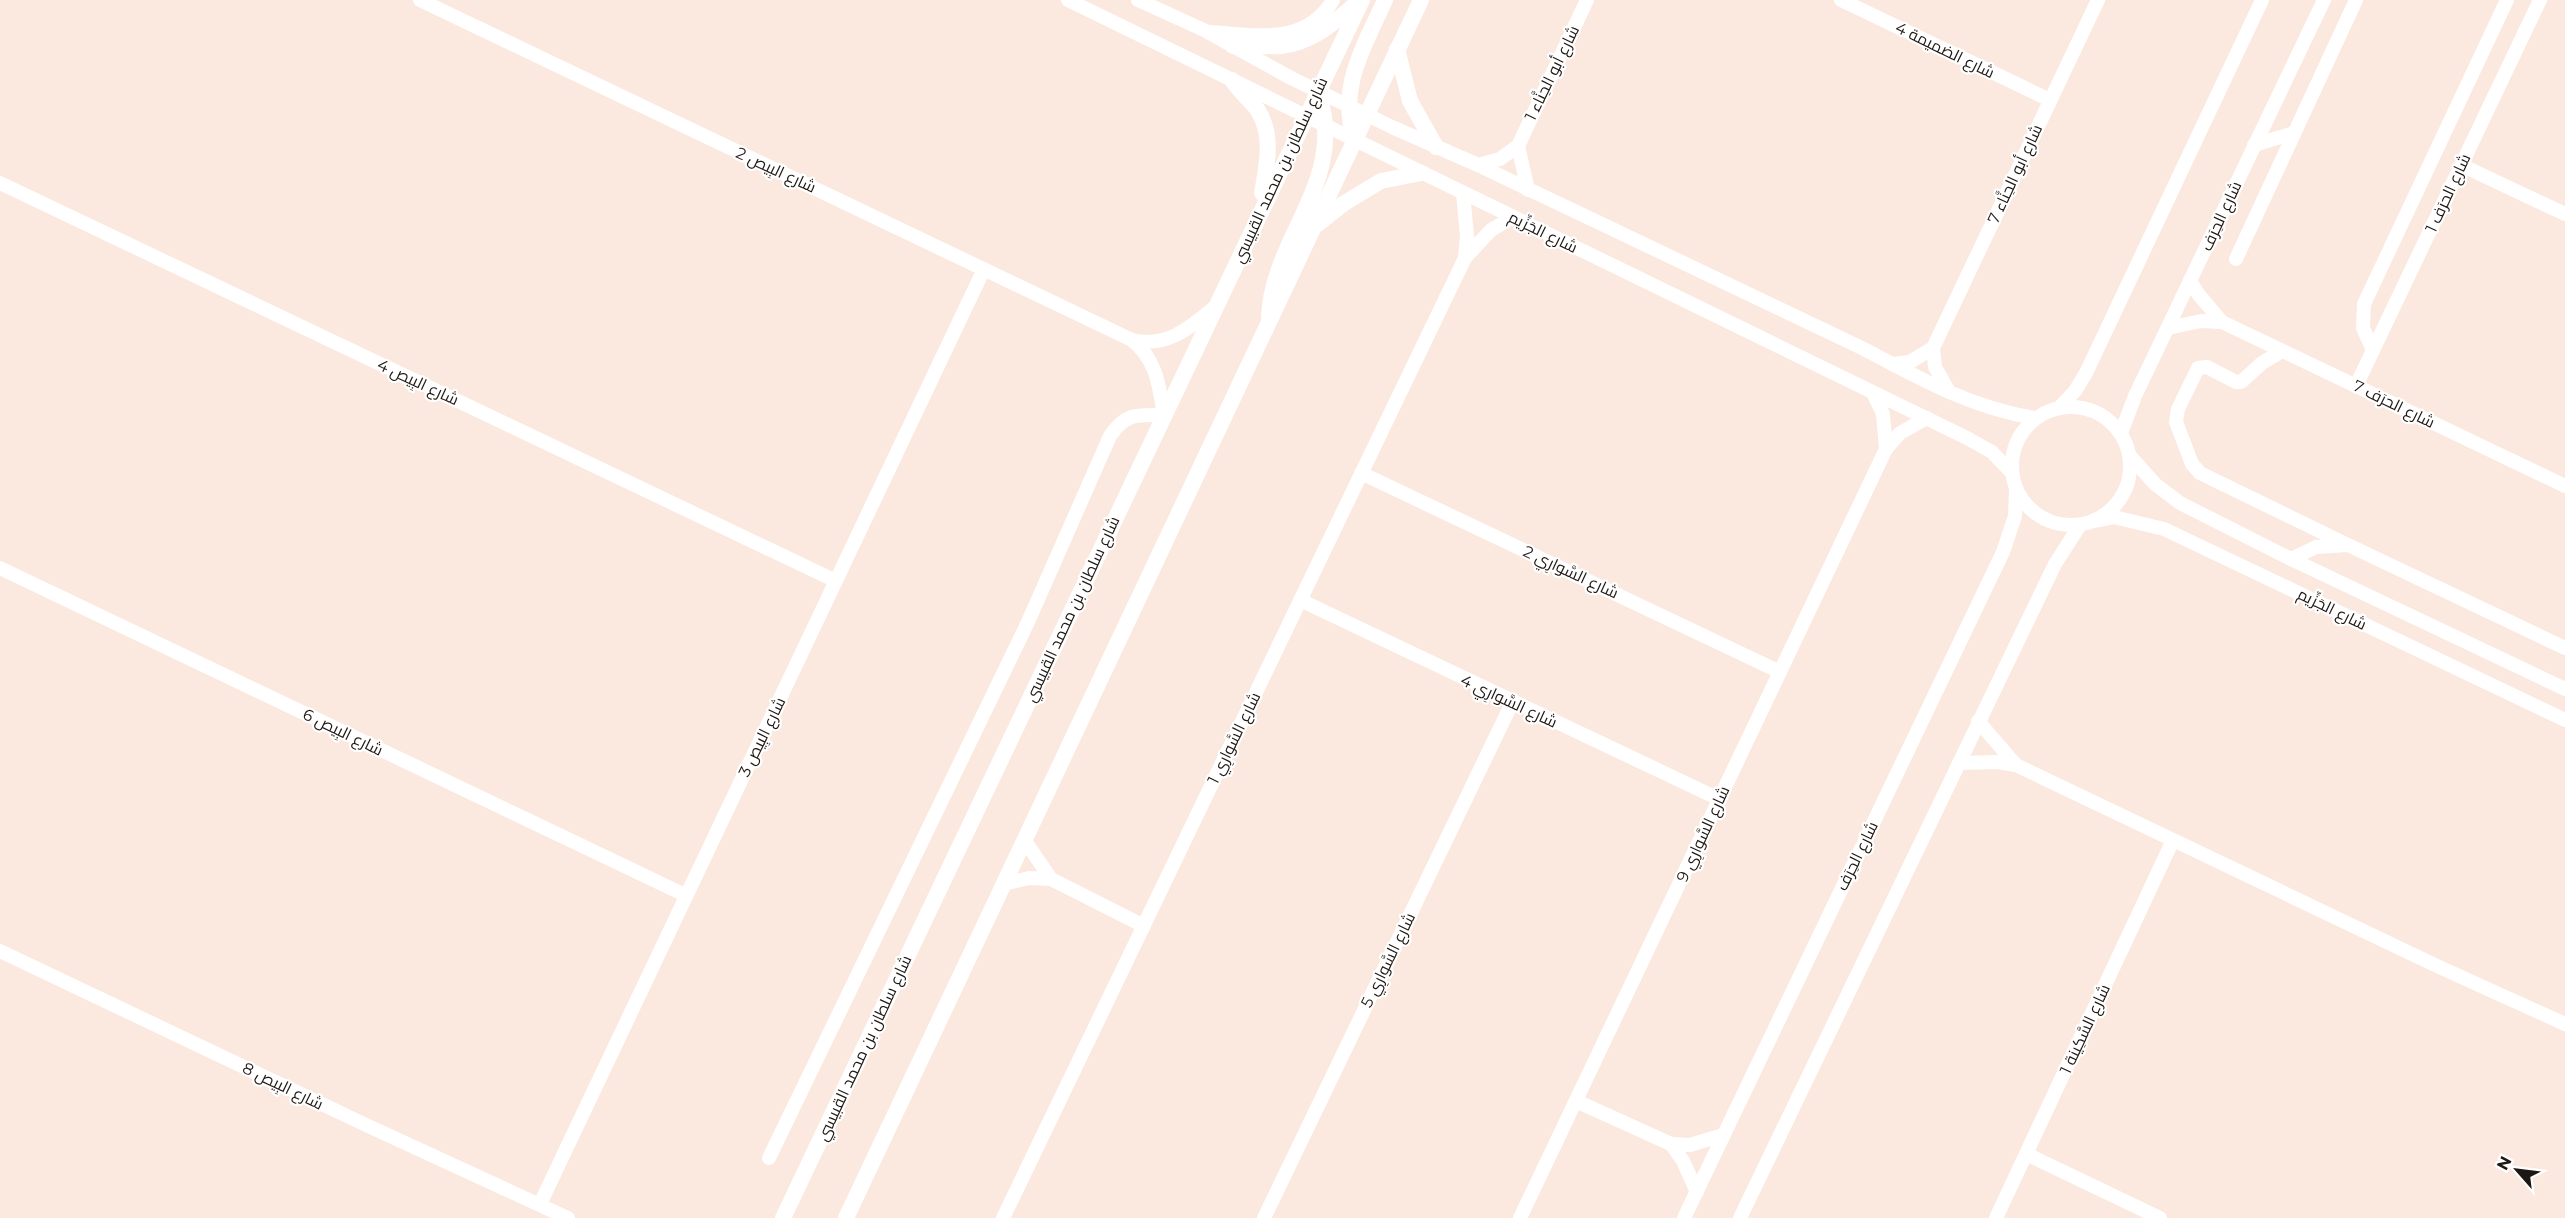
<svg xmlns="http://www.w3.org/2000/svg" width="2565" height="1218" viewBox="0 0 2565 1218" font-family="Montserrat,Cairo,sans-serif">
	<rect width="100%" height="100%" fill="#fbe8de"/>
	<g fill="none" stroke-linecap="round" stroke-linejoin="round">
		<g stroke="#fff" stroke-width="14">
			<path d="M420,0L1132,340C1157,360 1159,386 1164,415C1138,415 1126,412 1110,436L1028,622L769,1158"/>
			<path d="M1068,0L1967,438L1992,452L2011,472"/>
			<path d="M1138,0L1206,31L1291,78L1392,127L1478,165L1864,349C1920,379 1972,408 2035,418"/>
			<path d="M1841,0L2050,100"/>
			<path d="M1211,32C1257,35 1305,46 1333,0"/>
			<path d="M2254,145L2294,133"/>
			<path d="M1518,146L1528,190"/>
			<path d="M1478,165L1500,159L1518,146L1587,0"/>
			<path d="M2461,165L2565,214"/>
			<path d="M0,183L836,581"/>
			<path d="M1463,193L1467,236L1465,258"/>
			<path d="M2236,259L2356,0"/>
			<path d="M2190,281L2199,295L2222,322L2565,486"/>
			<path d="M2168,328L2201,321L2222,322"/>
			<path d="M1132,340C1168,348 1189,328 1215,307"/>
			<path d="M1933,348L1935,367L1948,390"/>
			<path d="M2373,350L2363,328L2364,304L2507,0"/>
			<path d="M2282,351L2262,363L2241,382H2236L2207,367L2198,368L2178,409L2176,422L2192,464L2200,473L2348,545"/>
			<path d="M1892,364L1910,362L1933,348L2098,0"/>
			<path d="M2356,386L2540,0"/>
			<path d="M1873,393L1883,414L1886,449"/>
			<circle cx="2071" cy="466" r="59"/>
			<path d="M2060,407L2075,391L2086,373L2262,0"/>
			<path d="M2121,433L2135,396L2324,0"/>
			<path d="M2130,456L2155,484L2180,503L2291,559L2565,689"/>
			<path d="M1361,473L1780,672"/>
			<path d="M2093,521L2114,517L2164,529L2565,720"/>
			<path d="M2291,559L2316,547L2348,545L2565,648"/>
			<path d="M0,568L685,895"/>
			<path d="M1300,600L1719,799"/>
			<path d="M1978,721L2016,765"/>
			<path d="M1959,763L1997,762L2016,765L2437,966L2565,1024"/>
			<path d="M1025,841L1051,879L1144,926"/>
			<path d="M1004,884L1029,878L1051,879"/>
			<path d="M0,951L366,1125L568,1218"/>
			<path d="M1576,1101L1671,1144L1690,1145L1723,1135"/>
			<path d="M1671,1144L1683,1161L1697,1192"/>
			<path d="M2026,1154L2160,1218"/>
			<path d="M540,1204L984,269"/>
			<path d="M1003,1218L1465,258L1491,230L1513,217"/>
			<path d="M1264,1218L1512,703"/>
			<path d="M1520,1218L1886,449L1900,433L1927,418"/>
			<path d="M1684,1218L2003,552L2015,516L2016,490"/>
			<path d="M1740,1218L2055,564L2080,525"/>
			<path d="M1996,1218L2173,840"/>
		</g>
		<g stroke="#fff" stroke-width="16">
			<path d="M1233,46C1249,45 1266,47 1281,46C1312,43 1335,22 1358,2"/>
			<path d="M1397,49L1410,101L1436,147"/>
			<path d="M1232,80C1239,91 1249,99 1257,109C1274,134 1267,165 1262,193"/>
			<path d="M1355,140C1337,89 1364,47 1385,0"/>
			<path d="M1318,224L1343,204L1381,181L1421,173"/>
			<path d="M1269,318C1271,237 1351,178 1317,91"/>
			<path d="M783,1218L1362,0"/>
			<path d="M846,1218L1421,0"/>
		</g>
	</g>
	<g text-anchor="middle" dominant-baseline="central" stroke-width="4.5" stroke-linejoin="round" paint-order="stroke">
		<g font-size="16" fill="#1d1713" stroke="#fff">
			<text transform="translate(1945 50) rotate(26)">شارع الضميمة 4</text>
			<text transform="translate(1552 73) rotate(-64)">شارع أبو الحِنَّاء 1</text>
			<text transform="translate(776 170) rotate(25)">شارع البِيص 2</text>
			<text transform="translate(1280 170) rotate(-65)">شارع سلطان بن محمد القبيسي</text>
			<text transform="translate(2015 174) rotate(-65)">شارع أبو الحِنَّاء 7</text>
			<text transform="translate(2448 193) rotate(-65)">شارع الحرَف 1</text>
			<text transform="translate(2221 216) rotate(-65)">شارع الحِرَف</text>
			<text transform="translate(1543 232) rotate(26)">شارع الجَزِّيم</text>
			<text transform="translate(418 382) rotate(25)">شارع البِيص 4</text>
			<text transform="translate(2394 404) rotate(26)">شارع الحرَف 7</text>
			<text transform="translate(1571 572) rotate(25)">شارع السَّوارِي 2</text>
			<text transform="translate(1072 609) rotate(-65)">شارع سلطان بن محمد القبيسي</text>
			<text transform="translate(2332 609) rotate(26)">شارع الجَزِّيم</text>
			<text transform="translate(1509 701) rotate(25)">شارع السَّوارِي 4</text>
			<text transform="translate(343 732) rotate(26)">شارع البِيص 6</text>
			<text transform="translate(762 737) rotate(-64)">شارع البِيص 3</text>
			<text transform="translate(1234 738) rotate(-64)">شارع السَّوارِي 1</text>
			<text transform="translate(1703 834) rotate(-65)">شارع السَّوارِي 9</text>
			<text transform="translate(1857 856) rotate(-64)">شارع الحِرَف</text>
			<text transform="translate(1388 960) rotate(-64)">شارع السَّوارِي 5</text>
			<text transform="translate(2085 1029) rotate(-65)">شارع السَّكِينة 1</text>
			<text transform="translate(864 1048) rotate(-65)">شارع سلطان بن محمد القبيسي</text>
			<text transform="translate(283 1086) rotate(26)">شارع البِيص 8</text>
		</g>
	</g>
	<g transform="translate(2517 1170) rotate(298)" stroke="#ffffff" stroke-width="4.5" paint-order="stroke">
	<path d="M0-4.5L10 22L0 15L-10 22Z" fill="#1d1713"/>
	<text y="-9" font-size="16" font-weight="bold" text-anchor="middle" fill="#1d1713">N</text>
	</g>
</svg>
